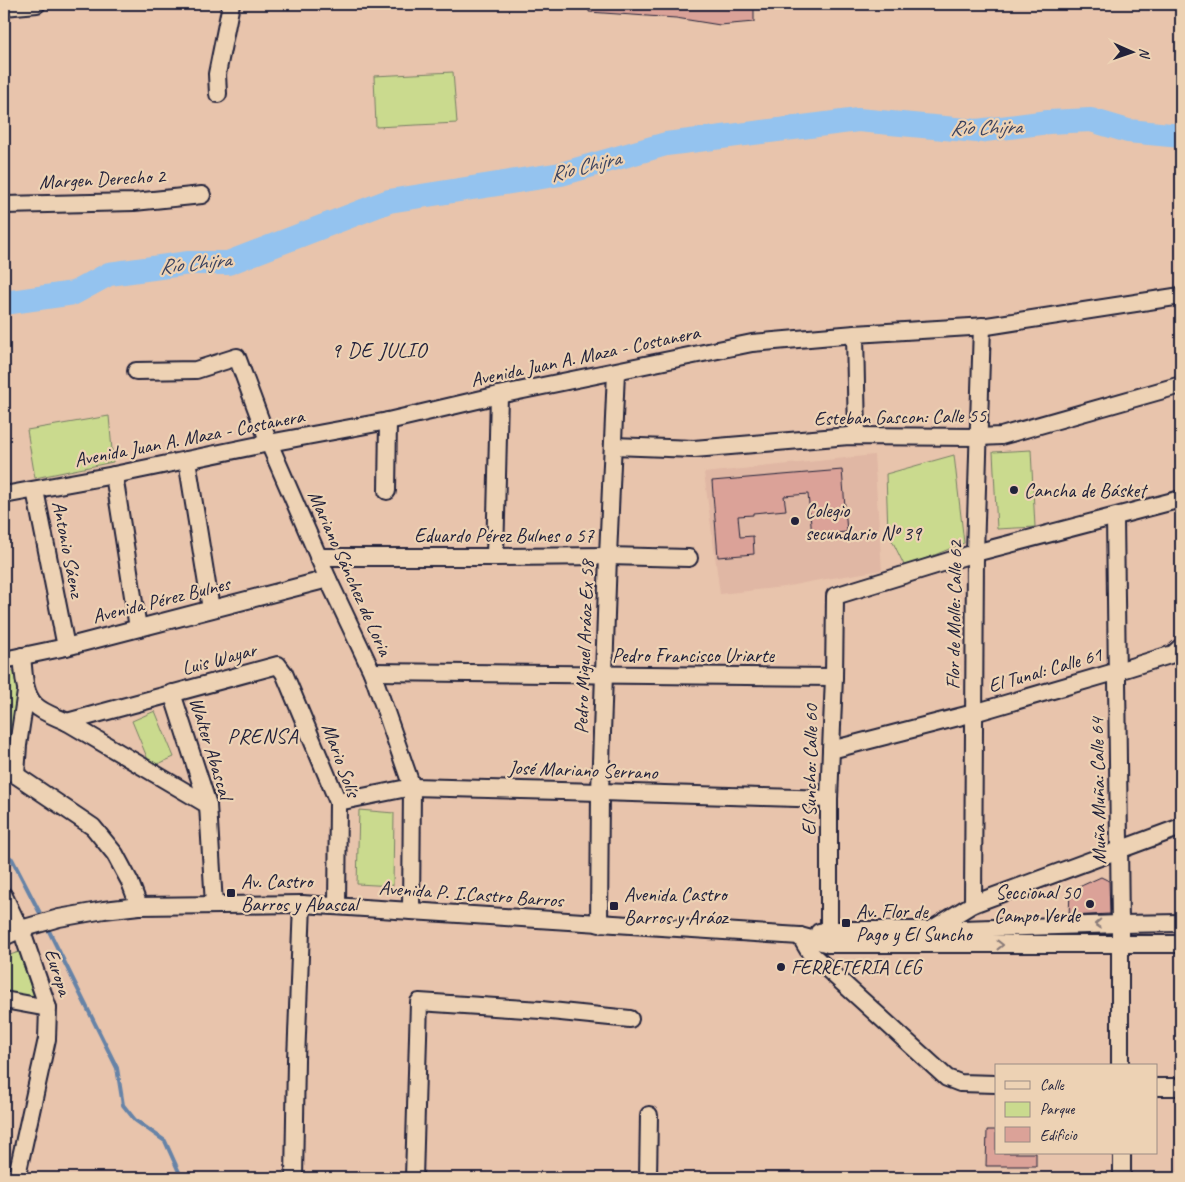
<svg xmlns="http://www.w3.org/2000/svg" width="1185" height="1182" viewBox="0 0 1185 1182" font-family="Caveat,sans-serif">
	<rect width="100%" height="100%" fill="#e8c4ac"/>
	<filter id="ink" filterUnits="userSpaceOnUse"><feTurbulence type="fractalNoise" baseFrequency=".02" numOctaves="2"/><feDisplacementMap in="SourceGraphic" scale="10" xChannelSelector="R" yChannelSelector="G"/><feConvolveMatrix kernelMatrix="1 2 1 2 8 2 1 2 1" color-interpolation-filters="sRGB"/></filter>
	<g filter="url(#ink)">
		<path fill="#e0b7a4" d="M874,455L882,570L814,581L784,587L720,594L704,473Z"/>
		<g fill="#cada8e" stroke="#767e64">
			<path d="M453,72L457,123L376,127L374,76Z"/>
			<path d="M109,416L113,462L35,478L27,430Z"/>
			<path d="M1031,450L1035,527L997,529L993,452Z"/>
			<path d="M954,455L964,543L905,567L888,532L886,474Z"/>
			<path d="M4,668C8,668 12,669 14,673C21,686 15,741 15,758L4,764Z"/>
			<path d="M155,711L174,757L151,767L132,721Z"/>
			<path d="M359,810L394,813L393,886L357,884Z"/>
			<path d="M19,952L34,997L4,992V957Z"/>
		</g>
		<g fill="none" stroke-linecap="round" stroke-linejoin="round">
			<g stroke="#6683a7" stroke-width="4">
				<path d="M4,854L12,859L43,919"/>
				<path d="M46,925L117,1068L123,1105L135,1120L165,1141L179,1172V1178"/>
			</g>
			<path stroke="#94c3ef" stroke-width="24" d="M4,303L74,293L109,274L189,263H228L389,201L561,174L666,144L858,120L977,131L1048,122L1091,120L1128,131L1181,136"/>
		</g>
		<g fill="#dba298" stroke="#22223b">
			<path d="M589,4H754V22L720,25L676,18L589,12Z"/>
			<path d="M842,470L847,532L812,535L808,494L784,496L786,510L753,513V515L738,516L740,537L753,536L754,554L718,557L712,481Z"/>
			<path d="M1101,877L1109,881L1110,914L1069,916L1070,891Z"/>
			<path d="M987,1130H996V1153H1036V1166H986Z"/>
		</g>
		<g fill="none" stroke-linecap="round" stroke-linejoin="round">
			<g stroke="#22223b" stroke-width="20">
				<g id="minor">
					<path d="M4,7L37,4"/>
					<path d="M218,94L217,74L231,4"/>
					<path d="M4,205L134,202L202,195"/>
					<path d="M855,334L857,436"/>
					<path d="M136,371L196,370L237,357L269,443L328,579L372,672L412,787L411,911"/>
					<path d="M613,446L694,449L849,436L979,437L1001,436L1181,385"/>
					<path d="M187,460L211,609"/>
					<path d="M114,475L138,628"/>
					<path d="M35,490L66,647"/>
					<path d="M387,491L388,421"/>
					<path d="M4,495L114,475L269,443L388,421L499,395L752,343L855,334L987,326L1181,296"/>
					<path d="M1115,517L1120,924V1066"/>
					<path d="M318,557H495L608,556L689,558"/>
					<path d="M495,557L499,395"/>
					<path d="M22,656C24,672 23,693 35,705C43,713 57,717 67,722"/>
					<path d="M4,660L66,647L328,579"/>
					<path d="M372,672L834,677"/>
					<path d="M172,693L208,805L214,905"/>
					<path d="M831,750L974,713L1118,671L1173,654L1181,647"/>
					<path d="M4,767L93,827L115,854L130,882L139,906"/>
					<path d="M16,775L18,745L26,692"/>
					<path d="M338,802L412,787L600,792L829,799"/>
					<path d="M208,805L67,722L278,665L284,673L338,802L337,906"/>
					<path d="M4,896L14,917L21,929L48,1008L47,1039L17,1175"/>
					<path d="M973,904L975,553L982,326"/>
					<path d="M599,924L600,792L608,556L616,372"/>
					<path d="M932,929L973,904L1181,827"/>
					<path d="M819,932L829,930H930L1120,924L1181,923"/>
					<path d="M800,936L810,953L947,1078L960,1083L996,1084"/>
					<path d="M4,937L21,929L59,918L104,910L139,906L302,904L800,936L829,944H1181"/>
					<path d="M829,944V799L834,677L835,596L975,553L1181,499"/>
					<path d="M4,1000L48,1008"/>
					<path d="M1156,1087H1181"/>
					<path d="M1122,1153V1178"/>
					<path d="M294,1178L296,1060L302,904"/>
					<path d="M414,1178L419,1002L541,1010L630,1019"/>
					<path d="M648,1178L649,1115"/>
				</g>
			</g>
			<use href="#minor" stroke="#edd2b4" stroke-width="16"/>
		</g>
		<defs><path id="oneway-chevron" d="M-2-3.5L2.5 0L-2 3.5" fill="none" stroke-width="1.6" stroke-linecap="round" stroke-linejoin="round" transform="scale(1.25)"/></defs>
		<g stroke="#887a78">
			<use href="#oneway-chevron" transform="translate(1098 924) rotate(178)"/>
			<use href="#oneway-chevron" transform="translate(1000 945)"/>
		</g>
	</g>
	<g fill="#22223b" stroke="#edd2b4" stroke-width="2">
		<circle cx="1014" cy="490" r="5"/>
		<circle cx="795" cy="521" r="5"/>
		<rect x="226" y="888" width="10" height="10" rx="2.5"/>
		<circle cx="1090" cy="904" r="5"/>
		<rect x="609" y="901" width="10" height="10" rx="2.5"/>
		<rect x="841" y="918" width="10" height="10" rx="2.5"/>
		<circle cx="781" cy="967" r="5"/>
	</g>
	<g text-anchor="middle" dominant-baseline="central" stroke-width="4.5" stroke-linejoin="round" paint-order="stroke">
		<g font-size="20" fill="#22223b" stroke="#edd2b4">
			<text transform="translate(102 179) rotate(-3)">Margen Derecho 2</text>
			<text transform="translate(585 356) rotate(-12)">Avenida Juan A. Maza - Costanera</text>
			<text transform="translate(900 417) rotate(-1)">Esteban Gascon: Calle 55</text>
			<text transform="translate(189 438) rotate(-11)">Avenida Juan A. Maza - Costanera</text>
			<text x="504" y="535">Eduardo Pérez Bulnes o 57</text>
			<text transform="translate(68 549) rotate(79)">Antonio Sáenz</text>
			<text transform="translate(350 573) rotate(66)">Mariano Sánchez de Loria</text>
			<text transform="translate(161 600) rotate(-14)">Avenida Pérez Bulnes</text>
			<text transform="translate(954 615) rotate(-89)">Flor de Molle: Calle 62</text>
			<text transform="translate(584 647) rotate(-88)">Pedro Miguel Aráoz Ex 58</text>
			<text x="693" y="655">Pedro Francisco Uriarte</text>
			<text transform="translate(219 659) rotate(-15)">Luis Wayar</text>
			<text transform="translate(1045 670) rotate(-16)">El Tunal: Calle 61</text>
			<text transform="translate(211 748) rotate(73)">Walter Abascal</text>
			<text transform="translate(341 760) rotate(70)">Mario Solís</text>
			<text transform="translate(583 770) rotate(2)">José Mariano Serrano</text>
			<text transform="translate(810 770) rotate(-89)">El Suncho: Calle 60</text>
			<text transform="translate(1098 791) rotate(-91)">Muña Muña: Calle 64</text>
			<text transform="translate(471 894) rotate(4)">Avenida P. I.Castro Barros</text>
			<text transform="translate(58 972) rotate(72)">Europa</text>
		</g>
		<g font-size="20" fill="#22223b" stroke="#edd2b4" text-anchor="start">
			<text x="1024" y="490">Cancha de Básket</text>
			<text x="805" y="510">Colegio<tspan x="805" dy="23">secundario Nº 39</tspan></text>
			<text x="241" y="881">Av. Castro<tspan x="241" dy="23">Barros y Abascal</tspan></text>
			<text x="1080" y="892" text-anchor="end">Seccional 50<tspan x="1080" dy="23">Campo Verde</tspan></text>
			<text x="624" y="894">Avenida Castro<tspan x="624" dy="23">Barros y Aráoz</tspan></text>
			<text x="856" y="911">Av. Flor de<tspan x="856" dy="23">Pago y El Suncho</tspan></text>
			<text x="791" y="967">FERRETERIA LEG</text>
		</g>
		<g font-size="21" font-style="italic" fill="#39425f" stroke="#edd2b4">
			<text transform="translate(986 127) rotate(-1)">Río Chijra</text>
			<text transform="translate(585 166) rotate(-14)">Río Chijra</text>
			<text transform="translate(195 263) rotate(-6)">Río Chijra</text>
		</g>
		<g font-size="21" letter-spacing="1" fill="#22223b" stroke="#edd2b4">
			<text x="379" y="350">9 DE JULIO</text>
			<text x="263" y="736">PRENSA</text>
		</g>
	</g>
	<rect width="1185" height="1182" fill="none" stroke="#edd2b4" stroke-width="20"/>
	<rect x="10" y="10" width="1165" height="1162" fill="none" stroke="#22223b" stroke-width="2" filter="url(#ink)"/>
	<rect x="995" y="1064" width="162" height="90" fill="#edd2b4" stroke="#9c8c84"/>
	<rect x="1005" y="1081" width="25" height="8" fill="#edd2b4" stroke="#9c8c84"/>
	<text x="1040" y="1090" font-size="15" fill="#22223b">Calle</text>
	<rect x="1005" y="1102" width="25" height="15" fill="#cada8e" stroke="#9c8c84"/>
	<text x="1040" y="1114" font-size="15" fill="#22223b">Parque</text>
	<rect x="1005" y="1127" width="25" height="15" fill="#dba298" stroke="#9c8c84"/>
	<text x="1040" y="1140" font-size="15" fill="#22223b">Edificio</text>
	<g transform="translate(1132 52) rotate(92)" stroke="#edd2b4" stroke-width="4" paint-order="stroke">
	<path d="M0-4L9 19L0 12L-9 19Z" fill="#22223b"/>
	<text y="-8" font-size="14" font-weight="bold" text-anchor="middle" fill="#22223b">N</text>
	</g>
</svg>
